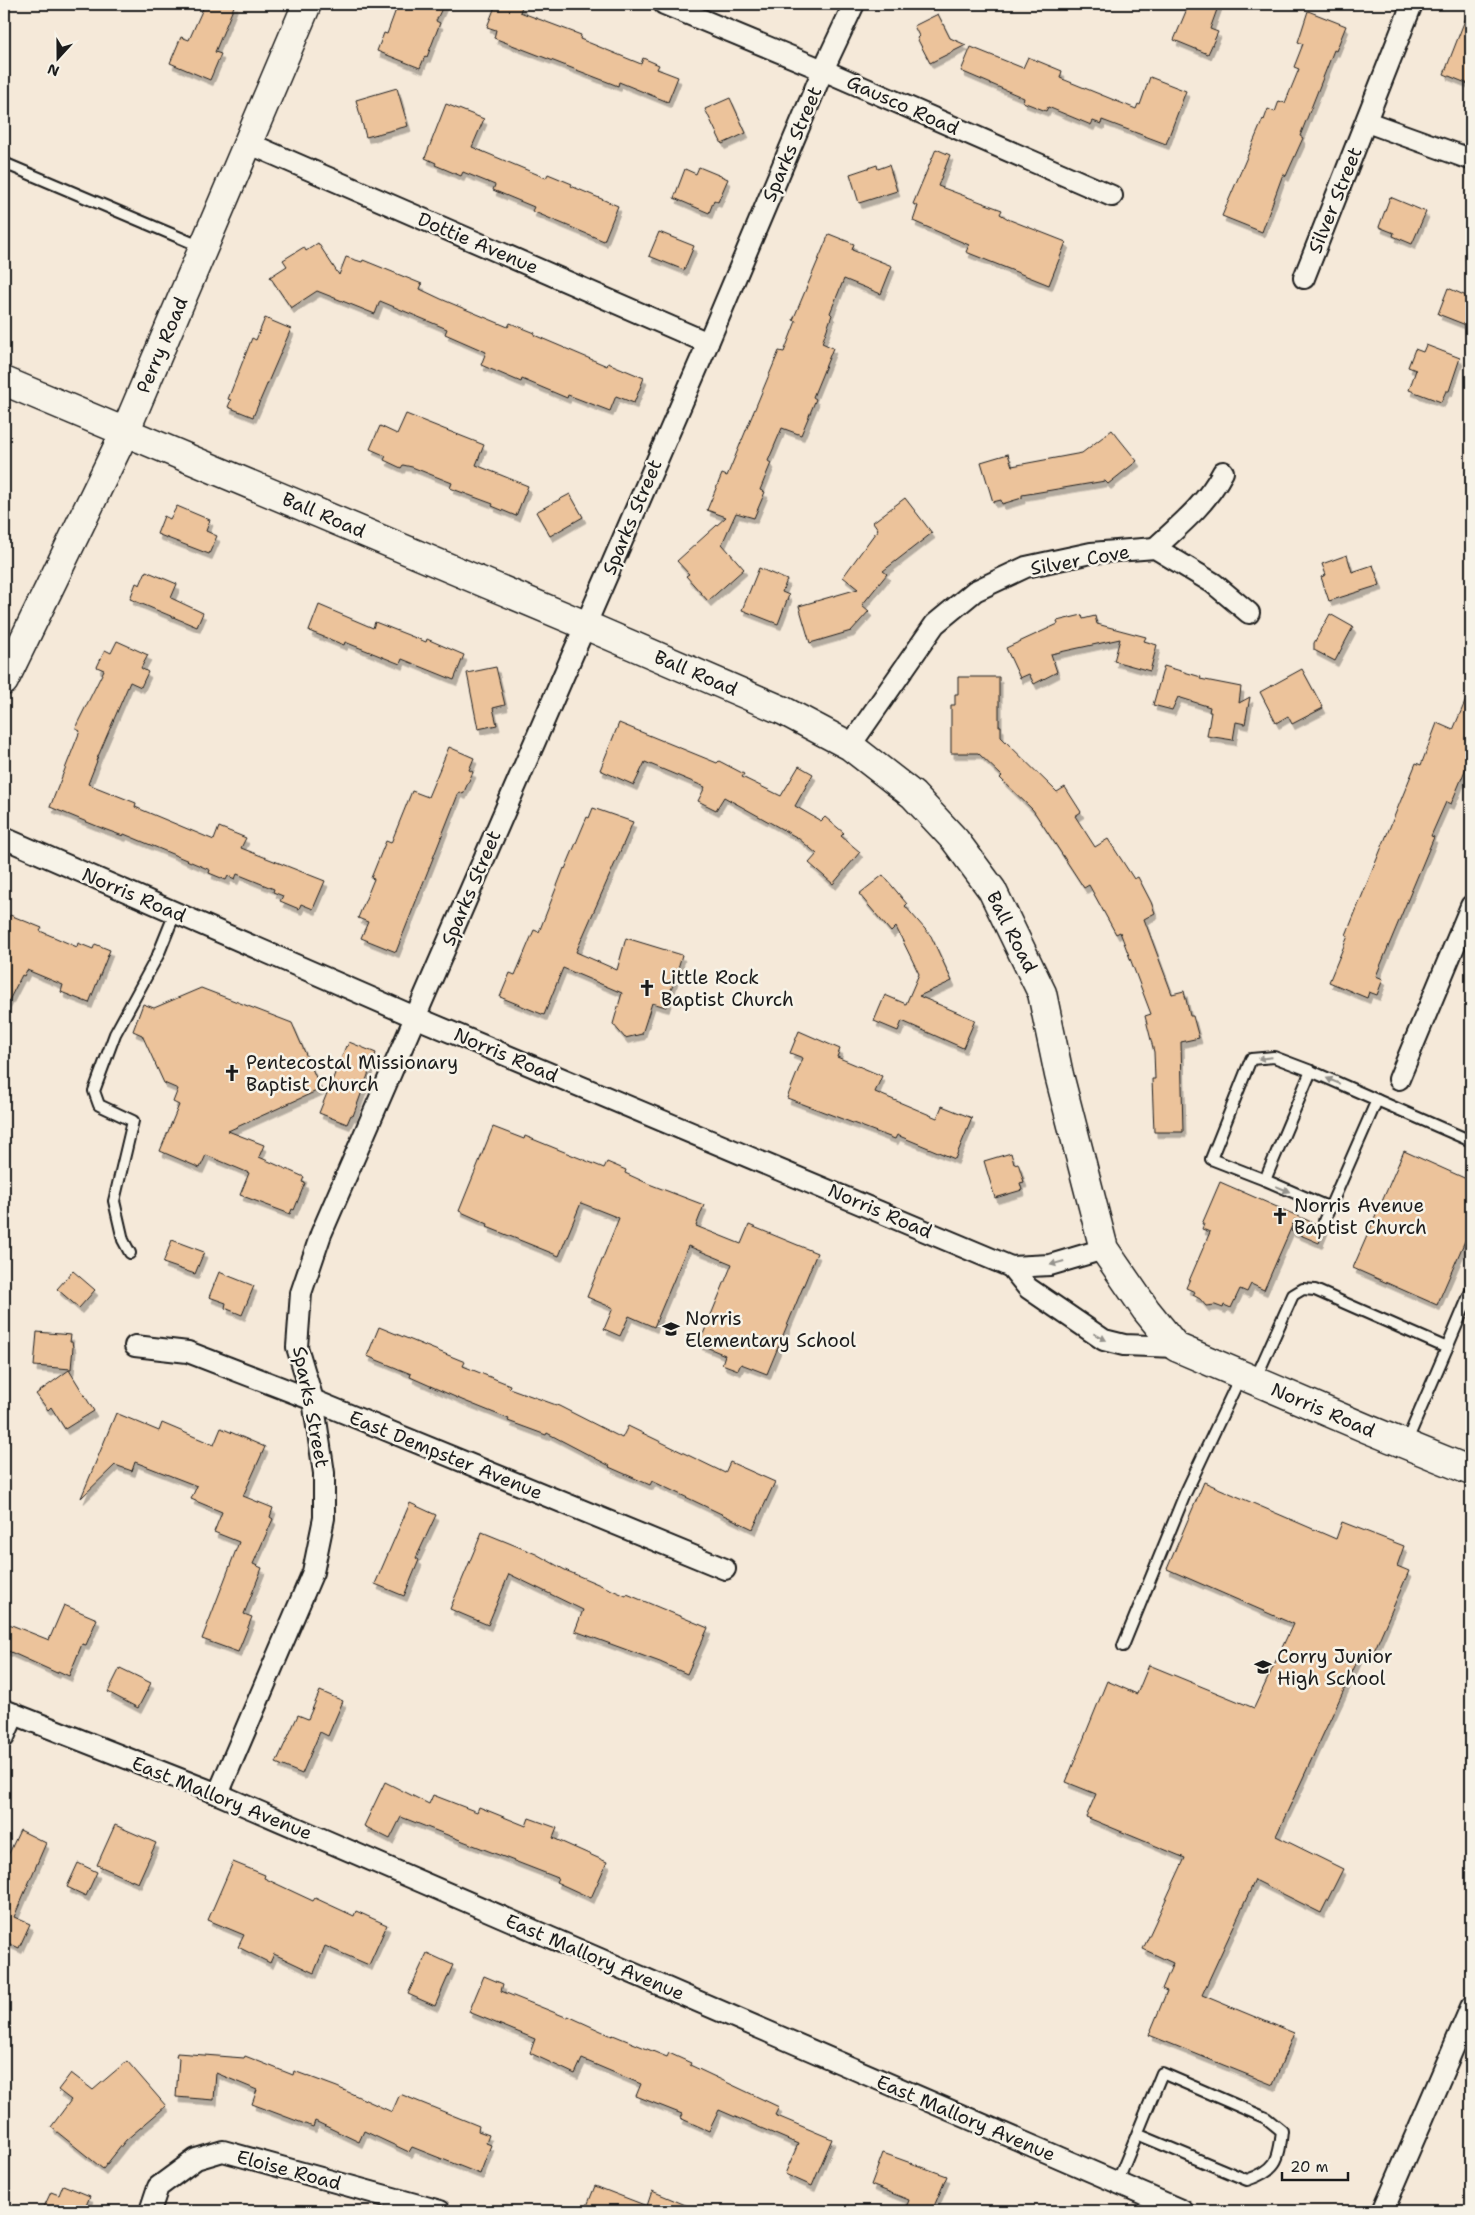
<svg xmlns="http://www.w3.org/2000/svg" width="1475" height="2215" viewBox="0 0 1475 2215" font-family="'Shantell Sans',sans-serif">
	<defs>
		<filter id="shadow"><feDropShadow dx="3" dy="5.5" stdDeviation="0" flood-color="#0004"/></filter>
	</defs>
	<rect width="100%" height="100%" fill="#f5e9d9"/>
	<filter id="ink" filterUnits="userSpaceOnUse"><feTurbulence type="fractalNoise" baseFrequency=".02" numOctaves="2"/><feDisplacementMap in="SourceGraphic" scale="10" xChannelSelector="R" yChannelSelector="G"/><feConvolveMatrix kernelMatrix="1 2 1 2 8 2 1 2 1" color-interpolation-filters="sRGB"/></filter>
	<g filter="url(#ink)">
		<g fill="#ecc39b" stroke="#1c1c1c" filter="url(#shadow)">
			<path d="M205,4H235L215,52L221,54L210,80L170,63L181,37L189,40Z"/>
			<path d="M398,4H444L436,21L440,23L427,57L425,56L420,68L377,51L384,33L387,34Z"/>
			<path d="M496,4H523L520,12L581,35L580,39L641,64L643,58L659,65L657,69L678,77L668,102L619,82L618,86L494,38L496,30L487,27Z"/>
			<path d="M1189,4H1219L1210,29L1218,32L1208,54L1174,40Z"/>
			<path d="M1470,7H1471V85L1444,74Z"/>
			<path d="M1308,11L1346,26L1336,51L1334,50L1300,136L1303,138L1286,176L1283,174L1262,232L1222,216L1263,119L1264,120L1268,109L1275,112L1279,101L1285,103L1299,69L1294,67L1303,44L1298,42Z"/>
			<path d="M938,14L950,38L966,45L930,63L917,38L919,36L914,26Z"/>
			<path d="M971,47L1023,68L1028,57L1062,71L1060,78L1136,109L1138,104L1140,105L1150,77L1186,91L1166,144L1102,120L1101,124L1093,121L1091,125L1048,107L1046,111L1023,102L1024,98L961,71Z"/>
			<path d="M397,88L408,126L366,137L356,100Z"/>
			<path d="M730,98L746,133L722,144L705,109Z"/>
			<path d="M446,104L484,119L472,147L546,178L548,174L572,184L571,186L618,206L604,241L532,211L534,207L493,190L495,185L463,172L461,176L435,165L436,163L425,158Z"/>
			<path d="M936,149L950,155L938,186L1002,210L1000,214L1010,220L1066,242L1049,285L966,252L969,245L913,221L918,206L913,204Z"/>
			<path d="M877,165L878,169L889,165L897,191L859,203L850,174Z"/>
			<path d="M699,167L728,179L718,202L714,200L709,213L674,198L685,169L696,174Z"/>
			<path d="M1390,197L1426,212L1412,244L1393,236L1394,233L1379,227Z"/>
			<path d="M659,232L694,246L684,270L649,256Z"/>
			<path d="M829,234L854,244L852,250L892,266L881,294L844,279L830,313L832,315L822,343L833,348L813,397L816,399L801,435L782,428L768,461L771,463L760,490L765,492L754,518L736,513L722,544L744,569L708,601L686,576L689,574L677,561L726,517L707,510L722,474L727,476L779,351L784,352L796,321L793,320Z"/>
			<path d="M318,243L339,275L346,257L362,262L363,260L422,284L420,289L441,299L508,327L510,323L535,333L534,335L607,366L608,363L644,378L634,403L616,396L610,411L568,395L567,398L522,379L521,382L481,365L486,352L445,334L447,329L380,301L375,314L317,291L291,308L270,277L287,266L283,260L304,247L306,251Z"/>
			<path d="M1448,288L1471,298V327L1438,314Z"/>
			<path d="M265,318L291,329L253,417L228,407L231,400L228,399L252,338L256,340Z"/>
			<path d="M1426,345L1460,358L1449,391H1446L1441,402L1409,390L1416,370L1408,367L1415,349L1423,352Z"/>
			<path d="M406,414L484,445L476,465L528,486L516,516L492,506L493,504L450,488L452,483L412,467L403,465L401,468L384,460L386,456L370,449L380,426L397,434Z"/>
			<path d="M1112,430L1137,461L1108,484L1105,481L1022,495V498L1002,504L1001,500L993,502L981,462L1008,454L1012,466L1082,453Z"/>
			<path d="M570,494L583,517L550,536L536,512Z"/>
			<path d="M905,498L932,533L883,571L887,574L862,605L869,611L851,631L810,643L799,606L858,589L843,577L878,529L873,522Z"/>
			<path d="M177,506L210,520L206,531L217,536L209,554L157,534L164,516L170,519Z"/>
			<path d="M1347,555L1352,572L1373,565L1380,585L1329,601L1321,577L1326,575L1322,564Z"/>
			<path d="M759,568L787,580L782,592L789,595L778,624L742,610Z"/>
			<path d="M146,571L177,584L171,598L203,613L197,627L130,599L136,583L140,585Z"/>
			<path d="M319,605L373,628L375,622L426,642L427,639L464,655L454,680L402,659L400,664L345,642L344,645L309,631Z"/>
			<path d="M1330,614L1353,627L1335,661L1314,650V643Z"/>
			<path d="M1082,615L1083,619L1095,616L1097,624L1146,637L1144,641L1157,645L1150,671L1114,661L1120,639L1051,654L1057,672L1034,684L1029,674L1020,678L1006,648L1058,624L1057,621Z"/>
			<path d="M117,641L148,655L141,668L148,672L141,687L130,682L96,761H97L88,784L136,803L135,807L214,840L219,827L246,838L241,848L325,881L313,909L301,904L299,909L280,901L283,896L273,892L274,889L237,874L235,879L228,876L226,880L209,873L210,870L165,851L124,834L123,836L104,829L50,807L80,731L76,729L77,724L104,670L97,667L105,650L111,653Z"/>
			<path d="M1164,666L1201,677L1200,679L1241,687L1239,703L1250,697L1245,724L1236,722L1233,740L1207,736L1211,712H1209L1210,707L1178,697L1172,710L1153,705Z"/>
			<path d="M496,667L505,705L493,708L497,725L478,729L467,673Z"/>
			<path d="M1302,669L1323,708L1292,724L1288,716L1276,723L1260,692Z"/>
			<path d="M958,677H999V726H1001V737L1057,792L1065,787L1081,812L1075,816L1095,847L1108,839L1134,879L1138,877L1151,902L1155,913L1144,919L1172,994L1184,991L1190,1016H1193L1199,1038L1181,1042L1183,1132H1154L1152,1079H1155L1154,1052L1145,1016L1151,1014L1120,932L1116,934L1089,885L1084,888L1033,810L1000,778L1002,776L978,753H951V705H955V694H958Z"/>
			<path d="M1471,688V756L1451,804L1446,802L1431,836L1434,837L1376,976L1383,979L1377,995L1369,992L1367,998L1329,982L1348,936L1346,935L1416,763L1421,765L1437,723L1453,730Z"/>
			<path d="M619,723L717,763L719,761L744,774L742,777L781,796L799,766L813,774L795,806L821,821L825,817L844,833L841,836L860,852L833,884L809,863L817,854L798,838L724,797L716,810L698,801L705,787L645,762L634,785L600,770Z"/>
			<path d="M449,747L474,758L469,770L473,772L463,794L459,792L396,952L361,938L368,922L358,918L374,879L371,878L386,841L391,843L412,791L428,797Z"/>
			<path d="M593,808L633,822L576,952L617,970L626,938L682,955L666,1007L652,1003L642,1034L625,1038L613,1024L622,993L563,968L544,1015L500,997L510,973L515,975L534,930L539,932L564,868L565,869L587,817L589,818Z"/>
			<path d="M883,875L907,904L905,906L931,936L952,981L919,996L975,1020L963,1048L902,1021L898,1031L874,1021L885,995L906,1004L919,974L896,927L891,932L859,894Z"/>
			<path d="M10,915L42,928L40,931L77,947L78,943L93,949L95,944L110,950L89,1003L61,992L63,985L27,970L24,976L22,975L4,1010V931Z"/>
			<path d="M201,988L292,1023L321,1089L228,1131L264,1145L259,1157L304,1177L302,1182L305,1183L294,1210L292,1209L290,1214L240,1195L249,1173L206,1155L200,1168L160,1151L179,1105L173,1102L178,1089L164,1083L142,1035L133,1031L143,1004L154,1008Z"/>
			<path d="M799,1031L840,1049L837,1057L882,1076L875,1092L937,1118L942,1106L972,1118L955,1159L897,1135L895,1139L787,1098L803,1058L790,1053Z"/>
			<path d="M349,1042L376,1053L353,1116L351,1115L347,1124L319,1113L346,1046L347,1047Z"/>
			<path d="M493,1127L524,1139L525,1136L604,1168L607,1162L626,1170L625,1173L649,1184L704,1205L696,1226L741,1244L749,1225L817,1253L767,1374L741,1364L738,1370L722,1364L725,1355L699,1344L732,1264L688,1246L654,1327L629,1316L620,1336L604,1329L613,1308L587,1297L619,1218L581,1203L559,1256L487,1227L488,1224L459,1211Z"/>
			<path d="M1404,1151L1471,1181V1227L1437,1305L1353,1268Z"/>
			<path d="M1011,1153L1014,1164L1018,1163L1024,1182L1020,1183L1022,1190L995,1198L984,1161Z"/>
			<path d="M1220,1182L1325,1228L1319,1243L1291,1231L1295,1219L1264,1290L1251,1284L1247,1292L1240,1289L1231,1308L1224,1305L1223,1308L1215,1305L1206,1306L1200,1299L1193,1295L1195,1292L1186,1288L1210,1232L1202,1229L1204,1224H1202Z"/>
			<path d="M172,1240L204,1252L195,1274L163,1263Z"/>
			<path d="M73,1271L95,1290L79,1308L57,1289Z"/>
			<path d="M219,1272L254,1286L242,1315L225,1308L226,1303L209,1297Z"/>
			<path d="M379,1327L465,1362L463,1366L510,1385L509,1388L559,1406L622,1438L628,1426L725,1473L730,1462L775,1482L753,1529L652,1481L650,1485L609,1467L610,1466L547,1433L546,1435L508,1421L509,1419L462,1400L410,1377L411,1374L367,1356Z"/>
			<path d="M37,1332L71,1335L70,1342H72L73,1347L71,1369L34,1366Z"/>
			<path d="M69,1370L94,1411L65,1429L51,1407L48,1410L36,1394Z"/>
			<path d="M116,1413L159,1431L162,1423L214,1445L221,1428L265,1447L243,1496L273,1508L270,1517L273,1519L253,1564L262,1568L244,1614L252,1617L238,1652L202,1639L239,1542L214,1532L222,1512L191,1499L197,1486L135,1462L132,1471L115,1465L81,1498Z"/>
			<path d="M1204,1482L1336,1539L1342,1522L1404,1546L1397,1566L1409,1571L1371,1658L1361,1653L1276,1836L1343,1869L1321,1913L1255,1880L1202,1995L1294,2033L1273,2085L1149,2035L1167,1991L1162,1989L1173,1963L1143,1949L1185,1858L1086,1817L1096,1794L1066,1782L1107,1681L1137,1694L1149,1665L1254,1708L1293,1624L1167,1569Z"/>
			<path d="M410,1503L436,1515L416,1558L419,1560L404,1596L375,1584Z"/>
			<path d="M482,1532L536,1554L565,1570L626,1596L627,1594L708,1628L687,1674L660,1662L575,1631L583,1610L509,1574L488,1625L450,1609Z"/>
			<path d="M64,1605L97,1619L86,1645L82,1644L69,1676L58,1671L57,1673L4,1649V1622L49,1640Z"/>
			<path d="M120,1668L151,1683L138,1708L108,1692Z"/>
			<path d="M320,1691L343,1701L328,1736L320,1732L302,1774L276,1763L298,1715L308,1719Z"/>
			<path d="M385,1782L429,1804L433,1795L477,1812L479,1807L526,1826L529,1818L557,1828L553,1838L607,1862L591,1898L556,1882L558,1878L401,1817L390,1839L364,1826Z"/>
			<path d="M115,1825L156,1843L138,1883L97,1865Z"/>
			<path d="M20,1830L46,1843L14,1917L30,1924L19,1948L4,1941V1864Z"/>
			<path d="M233,1862L265,1875L264,1878L313,1901L315,1898L354,1916L356,1911L387,1925L369,1965L325,1946L314,1973L274,1954L270,1963L238,1947L244,1935L208,1920Z"/>
			<path d="M78,1863L97,1872L86,1896L67,1887Z"/>
			<path d="M427,1953L453,1965L435,2006L408,1994Z"/>
			<path d="M484,1976L503,1984L501,1991L568,2018V2016L612,2036L613,2035L667,2057L669,2053L691,2063L690,2065L779,2107L775,2115L832,2139L812,2186L785,2174L798,2144L719,2110L709,2131L680,2118L682,2114L636,2096L641,2084L582,2059L575,2074L530,2053L535,2039L469,2012Z"/>
			<path d="M177,2053L244,2058L245,2056L293,2075L294,2071L337,2087L392,2112L400,2094L479,2126L478,2131L489,2135L486,2143L491,2145L480,2174L412,2147L409,2152L364,2131L359,2142L315,2121L313,2127L252,2104L257,2090L216,2073L214,2100L176,2097L179,2058L176,2057Z"/>
			<path d="M127,2061L166,2106L126,2140L103,2169L51,2127L71,2100L58,2090L71,2073L93,2090Z"/>
			<path d="M883,2153L947,2176L932,2211H905L909,2200L871,2185Z"/>
			<path d="M63,2185L90,2196L85,2208L92,2211H42L51,2192L59,2195Z"/>
			<path d="M595,2186L647,2206L652,2191L700,2211H585Z"/>
		</g>
		<g fill="none" stroke-linecap="round" stroke-linejoin="round">
			<g stroke="#1c1c1c" stroke-width="14">
				<g id="lane">
					<path d="M4,163L202,247"/>
					<path d="M1265,1180L1211,1159L1251,1059L1274,1057L1311,1071"/>
					<path d="M1330,1208L1265,1180L1311,1071L1377,1100"/>
					<path d="M1324,1221L1377,1100L1471,1141"/>
					<path d="M130,1253L123,1240L114,1201L133,1121L99,1105L94,1091L115,1034L158,955L175,913"/>
					<path d="M1447,1348L1471,1291"/>
					<path d="M1255,1380L1293,1295L1303,1289L1315,1290L1447,1348L1406,1443"/>
					<path d="M1123,1646L1185,1494L1241,1375"/>
					<path d="M1117,2183L1162,2073L1266,2118L1282,2131C1279,2161 1276,2170 1247,2180L1137,2134"/>
				</g>
			</g>
			<g stroke="#1c1c1c" stroke-width="24">
				<g id="street">
					<path d="M664,4L823,70L1112,196"/>
					<path d="M1367,122L1470,159"/>
					<path d="M248,143L708,343"/>
					<path d="M1304,278L1412,4"/>
					<path d="M1155,548C1180,525 1207,503 1223,472"/>
					<path d="M850,746L935,624L975,591L1026,567L1091,553L1155,548L1213,583L1249,613"/>
					<path d="M4,838L415,1017L1011,1267"/>
					<path d="M1399,1079L1471,906"/>
					<path d="M1104,1249L1050,1265L1011,1267L1028,1288L1104,1340L1124,1345L1176,1347"/>
					<path d="M135,1346L188,1352L313,1400L725,1569"/>
					<path d="M4,1710L218,1794L1183,2211"/>
					<path d="M4,1737L14,1714"/>
					<path d="M218,1794L313,1572L324,1518V1473L313,1400L297,1347L301,1293L321,1234L708,343L823,70L854,4"/>
					<path d="M150,2211L158,2187L196,2159L223,2151L440,2211"/>
					<path d="M1383,2211L1471,2007"/>
				</g>
			</g>
			<g stroke="#1c1c1c" stroke-width="31">
				<g id="secondary">
					<path d="M4,381L585,625L784,711L850,746L913,795L955,840L992,890L1042,993L1059,1075L1104,1249L1146,1310L1176,1347L1368,1429L1471,1471"/>
					<path d="M4,681L125,432L307,4"/>
				</g>
			</g>
			<use href="#lane" stroke="#f7f3e8" stroke-width="10"/>
			<use href="#street" stroke="#f7f3e8" stroke-width="20"/>
			<use href="#secondary" stroke="#f7f3e8" stroke-width="28"/>
		</g>
		<defs><path id="oneway-solid" d="M-6-.8H1V-3.2L6.5 0L1 3.2V.8H-6Z" transform="scale(1.25)"/></defs>
		<g fill="#94928c">
			<use href="#oneway-solid" transform="translate(1265 1058) rotate(174)"/>
			<use href="#oneway-solid" transform="translate(1333 1081) rotate(-157)"/>
			<use href="#oneway-solid" transform="translate(1283 1189) rotate(23)"/>
			<use href="#oneway-solid" transform="translate(1057 1263) rotate(164)"/>
			<use href="#oneway-solid" transform="translate(1100 1337) rotate(28)"/>
		</g>
	</g>
	<defs>
		<g id="church-bare" transform="scale(1.35)"><path d="M-1.2-6h2.4v3.5h3.3v2.4h-3.3V6h-2.4V-.1h-3.3v-2.4h3.3Z" fill="#1c1c1c" stroke="#f7f3e8" stroke-width="2.5" paint-order="stroke"/></g>
		<g id="school-bare" transform="scale(1.35)"><path d="M0-5L7-2L0 1L-7-2ZM-4 1L0 2.5L4 1V4Q0 6-4 4Z" fill="#1c1c1c" stroke="#f7f3e8" stroke-width="2.5" paint-order="stroke"/></g>
	</defs>
	<g fill-rule="evenodd">
		<use href="#church-bare" x="647" y="988"/>
		<use href="#church-bare" x="232" y="1073"/>
		<use href="#church-bare" x="1280" y="1216"/>
		<use href="#school-bare" x="671" y="1329"/>
		<use href="#school-bare" x="1263" y="1667"/>
	</g>
	<g text-anchor="middle" dominant-baseline="central" stroke-width="5" stroke-linejoin="round" paint-order="stroke">
		<g font-size="19" fill="#1c1c1c" stroke="#f7f3e8">
			<text transform="translate(903 105) rotate(24)">Gausco Road</text>
			<text transform="translate(792 144) rotate(-67)">Sparks Street</text>
			<text transform="translate(1335 200) rotate(-68)">Silver Street</text>
			<text transform="translate(478 243) rotate(23)">Dottie Avenue</text>
			<text transform="translate(162 345) rotate(-67)">Perry Road</text>
			<text transform="translate(324 515) rotate(23)">Ball Road</text>
			<text transform="translate(632 517) rotate(-67)">Sparks Street</text>
			<text transform="translate(1080 560) rotate(-10)">Silver Cove</text>
			<text transform="translate(696 673) rotate(23)">Ball Road</text>
			<text transform="translate(471 888) rotate(-67)">Sparks Street</text>
			<text transform="translate(134 895) rotate(23)">Norris Road</text>
			<text transform="translate(1012 932) rotate(63)">Ball Road</text>
			<text transform="translate(506 1055) rotate(23)">Norris Road</text>
			<text transform="translate(880 1211) rotate(23)">Norris Road</text>
			<text transform="translate(311 1407) rotate(79)">Sparks Street</text>
			<text transform="translate(1323 1410) rotate(23)">Norris Road</text>
			<text transform="translate(446 1455) rotate(22)">East Dempster Avenue</text>
			<text transform="translate(222 1798) rotate(22)">East Mallory Avenue</text>
			<text transform="translate(595 1957) rotate(23)">East Mallory Avenue</text>
			<text transform="translate(966 2118) rotate(23)">East Mallory Avenue</text>
			<text transform="translate(289 2170) rotate(15)">Eloise Road</text>
		</g>
		<g font-size="19" fill="#1c1c1c" stroke="#f7f3e8" text-anchor="start">
			<text x="661" y="977">Little Rock<tspan x="661" dy="22">Baptist Church</tspan></text>
			<text x="246" y="1062">Pentecostal Missionary<tspan x="246" dy="22">Baptist Church</tspan></text>
			<text x="1294" y="1205">Norris Avenue<tspan x="1294" dy="22">Baptist Church</tspan></text>
			<text x="685" y="1318">Norris<tspan x="685" dy="22">Elementary School</tspan></text>
			<text x="1277" y="1656">Corry Junior<tspan x="1277" dy="22">High School</tspan></text>
		</g>
	</g>
	<rect width="1475" height="2215" fill="none" stroke="#f7f3e8" stroke-width="20"/>
	<rect x="10" y="10" width="1455" height="2195" fill="none" stroke="#1c1c1c" stroke-width="2" filter="url(#ink)"/>
	<g transform="translate(58 58) rotate(201)" stroke="#f7f3e8" stroke-width="4" paint-order="stroke">
	<path d="M0-4L9 19L0 12L-9 19Z" fill="#1c1c1c"/>
	<text y="-8" font-size="14" font-weight="bold" text-anchor="middle" fill="#1c1c1c">N</text>
	</g>
	<path d="M1282 2172v8h66v-8" fill="none" stroke="#1c1c1c" stroke-width="2.5"/>
	<text x="1290" y="2172" font-size="15" fill="#1c1c1c" stroke="#f7f3e8" stroke-width="4" paint-order="stroke">20 m</text>
</svg>
